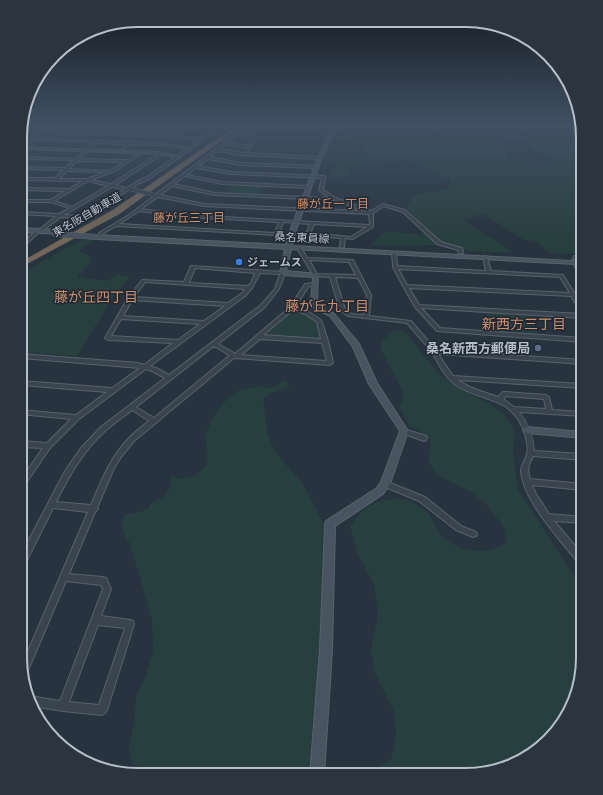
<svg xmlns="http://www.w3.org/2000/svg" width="603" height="795" viewBox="0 0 603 795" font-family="'Fira Sans','Noto Sans JP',sans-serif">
	<rect width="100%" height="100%" fill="#27333e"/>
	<g fill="#283f3f">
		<path d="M338,126H414L446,141H451L429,126H511L514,128L513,137H501L499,142L504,145L510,157L525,160L529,164L536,165H551L556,159L533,151L526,126H581L583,137V253L550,254L537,242L522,239L483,214L464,220L514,253L468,251L450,245H370L385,232L433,234L406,208L413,195L448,189L451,179L433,172L408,158L394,162L365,164L363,165L362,168L350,166L346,168L352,174L338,177L330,176L329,174L336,172L334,170V167L341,166L331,161L325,162L327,155H333L334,157L364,154V145L333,140L335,137L345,136V133L360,132L362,130C354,127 343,131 338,126Z"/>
		<path d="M229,184L263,186H264L260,195L226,193Z"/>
		<path d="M85,238L96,239L78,251L88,254L93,261L77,277L107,281L117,274L130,277L114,295L77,356L21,352V273Z"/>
		<path d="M294,310L305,315L317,322L322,337L318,339L268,335L266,334L291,311Z"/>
		<path d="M486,311L531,314L538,335L492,332Z"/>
		<path d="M397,330L405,332L439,374L456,386L492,405L504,414L510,423L515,433L513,450L518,489L583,590V665L578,671L572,697L563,723L518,763L466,775H368L391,759L396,737L395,721L393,710L374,671L371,649L378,616L374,584L358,554L350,526C354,521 360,512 366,508C386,496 407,495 425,510C433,517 435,528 442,536C454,549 479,555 496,548C499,547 503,544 506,542L504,527L486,504L469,491L442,478L433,469L428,461L431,443L428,437L409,425L399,406L404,397L402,390L380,348C383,338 387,334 397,330Z"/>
		<path d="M286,380L290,387L271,393L263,399L268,435L276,453L303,484L323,522L319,684L311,775L172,774L170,771H145L131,763L129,747L135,718L136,695L145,678L153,651L152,620L130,544L124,534L121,522L126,514L137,513L149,508L150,504C167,495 170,496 171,476L183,479L194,476L206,466L208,457L205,435L211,421L222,404L237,391L259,386L271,388Z"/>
	</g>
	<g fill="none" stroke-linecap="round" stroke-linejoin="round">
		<g stroke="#58626c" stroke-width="2">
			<g id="street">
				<path d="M21,126H27L21,128Z"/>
				<path d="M36,126H39V130L179,136L200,139L218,126H221L203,140V141L191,148V150H189L149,179L140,183L84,218L61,217L40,232L38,231L39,230L56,216L21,214V212L59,214L70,208L51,202H21V200H50L65,191L21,190V188L69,189L83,181L21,180V178H55L63,170L21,169V167L65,168L74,160L21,159V157L76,159L93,142L36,140L30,149H28L33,140H21V138L34,139L36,132ZM39,132L179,138L198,140L188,148L163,143L131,142L132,141L130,140L128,142L37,139ZM96,143L126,144L119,152L121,153L129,144L163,145L186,149L147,177L138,181L127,188L115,185L163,154L160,153L111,184L91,180L115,171L143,153L140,152L128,160L79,159ZM77,161L125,162L109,171L69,169ZM67,171L106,172L87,179H59ZM88,181L108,186L72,207L54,201ZM112,187L125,189L82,216L64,215Z"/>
				<path d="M119,126L193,128L194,129L193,130Z"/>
				<path d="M239,132L255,136L248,153L320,157L322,158L320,159L240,155L218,151L210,157L240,163L316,166L318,167L316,168L240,165L208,159L198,166L231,172L325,176L323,190L336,198L371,211L383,204L405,210L441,242L462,248L463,253L459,254L458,250L437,244L403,212L384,206L373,213V227L353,239L345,238L344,247L342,248L340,247L341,238L311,236L306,234L310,224L283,222L279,234L277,235L116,226L101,235H99V233L129,215L154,196L152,195L153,194H156ZM241,134L251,137L248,146L229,142ZM227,144L247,148L245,153L220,149ZM196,168L231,174L322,178L319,190L330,198L215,193L174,184L185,176L222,184L309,188L311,187L309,186L222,182L187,175ZM172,186L215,195L334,200L364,211L204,204L160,195ZM158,197L204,206L369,214L370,225L185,215L141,209ZM139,211L185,217L279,222L275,233L119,224ZM314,224L367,227L351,237L310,233Z"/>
				<path d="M35,232L38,233L23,247H21V244Z"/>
				<path d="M298,249H302L307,258L353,260L371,295L369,316L411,321L436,350L583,360V364L438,354L453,376L583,384V388L458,380C470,389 484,392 498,397L503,392H505L546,395L549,397L552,410L583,412V416L519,412C528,424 533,435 534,451L583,454V460L533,456C528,466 527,468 530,479L583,484V490L532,485L536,494L549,514L583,517V523L554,521L581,553H583V561L576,560C558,537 523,500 521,471C521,464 526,460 527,454C529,447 525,431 521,424C507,398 484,401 461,388C445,380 440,365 431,351C424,342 415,333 407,323L348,316L340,310L330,277L314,276L298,250ZM309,260L349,262L356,275L317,274ZM335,277L358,278L367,295L364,315L351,314L345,309ZM506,396L544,399L546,409L514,407L503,399Z"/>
				<path d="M392,252L396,253L397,266L486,271L483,257L485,256L487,257L491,271L563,275L583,307V313L581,312L571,296L409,288L419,305L583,314V318L421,308L440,328L583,338V342L437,331L415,307L403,286L393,267ZM398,269L560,277L570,293L407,285Z"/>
				<path d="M574,256H583V258H578L577,261H573V260Z"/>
				<path d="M191,266L283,272L285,273L279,289L265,307L218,344L234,353L235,354L290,307L305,284L317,283V285L309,286L295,307L309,312L321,320L328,341L333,363L330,365L234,358L134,441L121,457L114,468L97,508L98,509L95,512L69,574L103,577L106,578L111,589L101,616L130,620L133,621L134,624L107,710L105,713L102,715L63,711L31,706L29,697L30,696L60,701L103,589L101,585L66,581L26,675L24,676L22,665L88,512L53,508L23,568L20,569V557L65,471L81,448L101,427L165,378L152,371L146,369L79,419L50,448L22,489L20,490V481L43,448L20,447V441L47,443L71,419L20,414V410L76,415L107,392L21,385V381L112,388L140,368L21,358V354L138,363L144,365L173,343L108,340L105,338L128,298L142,280L184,282ZM195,268L255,273L251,283L248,286L189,283ZM260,273L280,274L275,289L261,305L169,375L156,368L150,366L245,296L252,288ZM145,282L245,289L241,294L228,303L134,297ZM132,300L225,306L204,321L123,316ZM293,310L305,314L317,322L321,339L263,335ZM121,319L200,324L178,340L111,336ZM260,339L322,343L327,361L241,355ZM214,346L229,355V356L154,418L136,407ZM132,410L149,421C143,426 136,431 130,437C111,456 101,481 91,505L56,502C69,476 83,451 105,431C113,424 123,417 132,410ZM98,625L125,628L99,705L69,702Z"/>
				<path d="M402,429H404L426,436L427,438L426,440L424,441L402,433L401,431Z"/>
				<path d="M385,481L425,497L461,526L476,532L477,534L476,536L473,537L456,530L419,501L383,486L382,484L383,482Z"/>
			</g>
		</g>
		<g stroke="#58626c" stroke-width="2">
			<g id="secondary">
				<path d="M333,126H337L321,160L294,236L292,246L572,261L573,259L575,258L578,261H583V265H580L583,270V279L580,277L574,264L291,249L286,271L318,274L317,302L320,307L334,314L359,344L377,383L408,431L390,484L383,494L335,526L332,650L324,775H310L320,650L325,524L326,521L377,488L381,482L400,431L369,384L353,347L330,316L314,308L311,302L313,277L283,275L280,273L285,249L97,239L94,237L97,235L286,245L288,236L317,160Z"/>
				<path d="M21,147L159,152L181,157L179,158L159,154L21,149Z"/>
				<path d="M21,228L61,230L64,232L61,234L21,232Z"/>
				<path d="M527,427L583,432V438L527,433L524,432L523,430L524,428Z"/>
			</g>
		</g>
		<g stroke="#454f59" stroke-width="1">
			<path id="highway" d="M236,126H242L119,214L21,267V262L113,210Z"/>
		</g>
		<use href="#street" fill="#3a444e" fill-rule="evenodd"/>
		<use href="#secondary" fill="#495461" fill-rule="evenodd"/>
		<use href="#highway" fill="#746658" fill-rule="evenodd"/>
		<g stroke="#58626c" stroke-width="4.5" stroke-linecap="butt">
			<path id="street-bridge" d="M131,189L154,195"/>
		</g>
		<g stroke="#58626c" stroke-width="6" stroke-linecap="butt">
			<path id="secondary-bridge" d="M55,234L97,237"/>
		</g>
		<use href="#street-bridge" stroke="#3a444e" stroke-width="3.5"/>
		<use href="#secondary-bridge" stroke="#495461" stroke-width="5.5"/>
	</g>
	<linearGradient id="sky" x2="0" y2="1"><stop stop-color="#151c22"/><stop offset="0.53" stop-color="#415063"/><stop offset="1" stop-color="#415063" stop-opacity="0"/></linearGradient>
	<rect width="603" height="238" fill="url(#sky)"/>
	<circle fill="#3f7fe0" stroke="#1f2933" stroke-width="1.5" cx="239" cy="262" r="4"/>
	<circle fill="#5c6f8a" stroke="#1f2933" stroke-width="1.5" cx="538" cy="348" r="4"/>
	<g text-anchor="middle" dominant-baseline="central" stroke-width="3" stroke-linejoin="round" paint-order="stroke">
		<g font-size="11" fill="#b7bfc9" stroke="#1f2933">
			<text transform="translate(87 215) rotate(-30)">東名阪自動車道</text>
			<text transform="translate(302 238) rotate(3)">桑名東員線</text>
		</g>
		<g font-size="11" font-weight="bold" fill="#b7bfc9" stroke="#1f2933" text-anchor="start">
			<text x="247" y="262">ジェームス</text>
		</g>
		<g font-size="12" fill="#cf8e6c" stroke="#1f2933">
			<text x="333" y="204">藤が丘一丁目</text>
			<text x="189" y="218">藤が丘三丁目</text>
		</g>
		<g font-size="13" font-weight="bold" fill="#b7bfc9" stroke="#1f2933" text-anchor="end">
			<text x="530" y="348">桑名新西方郵便局</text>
		</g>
		<g font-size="14" fill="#cf8e6c" stroke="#1f2933">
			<text x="96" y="297">藤が丘四丁目</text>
			<text x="327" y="306">藤が丘九丁目</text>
			<text x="524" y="324">新西方三丁目</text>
		</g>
	</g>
	<path d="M0 0H603V795H0ZM137 27H466A110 110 0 0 1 576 137V658A110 110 0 0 1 466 768H137A110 110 0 0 1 27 658V137A110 110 0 0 1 137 27Z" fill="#2b353f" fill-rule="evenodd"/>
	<path fill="none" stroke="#b7bfc9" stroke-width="2" d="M137 27H466A110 110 0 0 1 576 137V658A110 110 0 0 1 466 768H137A110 110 0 0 1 27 658V137A110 110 0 0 1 137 27Z"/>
</svg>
